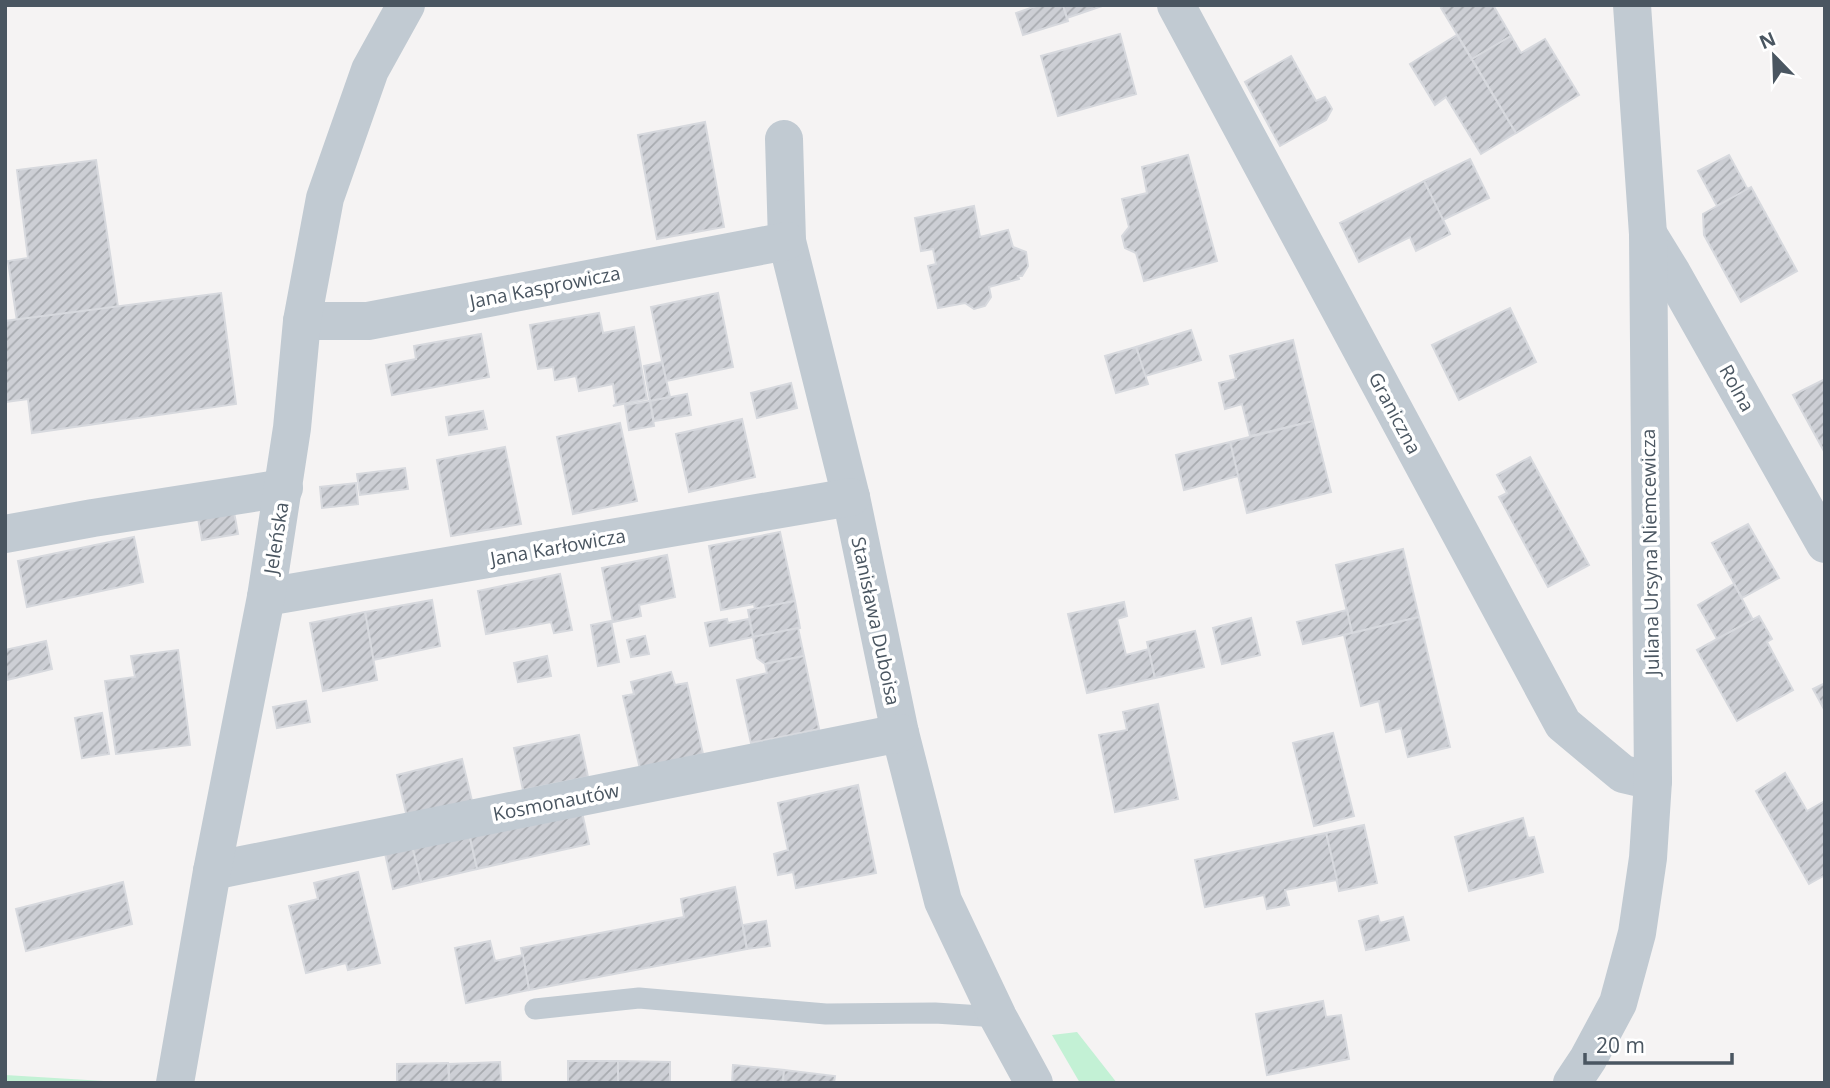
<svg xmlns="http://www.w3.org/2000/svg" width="1830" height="1088" viewBox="0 0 1830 1088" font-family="'Open Sans',sans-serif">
	<defs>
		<pattern id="building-hatch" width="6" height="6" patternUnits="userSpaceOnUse" patternTransform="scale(1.75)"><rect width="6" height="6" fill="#cdcfd5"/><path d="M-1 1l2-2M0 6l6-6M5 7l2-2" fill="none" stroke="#a8abb0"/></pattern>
	</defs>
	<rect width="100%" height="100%" fill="#f5f3f3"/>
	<g fill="#c3f1d5">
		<path d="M1077,1032L1117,1083H1080L1052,1035Z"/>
		<path d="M5,1075L137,1083H5Z"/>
	</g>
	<g fill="url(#building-hatch)" stroke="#d7d9de" stroke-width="2">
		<path d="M1039,5H1063L1068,21L1023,35L1016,13Z"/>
		<path d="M1063,5H1105L1067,18Z"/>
		<path d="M1445,5H1493L1511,36L1472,59L1441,8Z"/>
		<path d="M1120,34L1136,94L1058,116L1041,56Z"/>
		<path d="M1457,35L1516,133L1481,154L1446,97L1435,105L1410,64Z"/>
		<path d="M1511,36L1521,53L1545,39L1579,95L1516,133L1472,59Z"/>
		<path d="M1291,56L1316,101L1325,97L1332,109L1326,120L1280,146L1245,82Z"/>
		<path d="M705,122L724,227L657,239L638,135Z"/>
		<path d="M1188,155L1217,261L1144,281L1136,253L1125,248L1122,236L1129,227L1122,199L1147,193L1142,167Z"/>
		<path d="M1729,155L1748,190L1717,206L1698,171Z"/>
		<path d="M1470,159L1489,198L1443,220L1424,181Z"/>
		<path d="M96,160L118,307L17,321L8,261L28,258L17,170Z"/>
		<path d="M1424,181L1450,234L1416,251L1410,237L1359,262L1340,223Z"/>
		<path d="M1751,187L1797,271L1741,302L1704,235L1703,214Z"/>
		<path d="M974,206L980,237L1008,230L1013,247L1026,252L1028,266L1022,276H1018L1019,279L989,287L991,297L985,306L974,309L965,303L938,308L928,266L936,264L933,249L921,251L915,218Z"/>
		<path d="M221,293L236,404L32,433L28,399L5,402V321Z"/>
		<path d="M718,293L733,367L666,381L651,307Z"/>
		<path d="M1510,308L1536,362L1459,400L1432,345Z"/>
		<path d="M599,313L603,333L634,327L647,399L613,406L616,404L613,384L579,391L576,376L555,380L553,367L538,369L530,325Z"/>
		<path d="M1191,330L1201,360L1145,376L1136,347Z"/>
		<path d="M481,334L489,377L392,395L386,365L416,359L414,346Z"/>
		<path d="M1293,340L1313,421L1250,436L1242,404L1225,409L1219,383L1236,379L1230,356Z"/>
		<path d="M1136,347L1148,384L1116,393L1105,356Z"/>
		<path d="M662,362L670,397L650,401L644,366Z"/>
		<path d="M1825,379V453L1793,395Z"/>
		<path d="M791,383L797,408L757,418L751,393Z"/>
		<path d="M687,394L691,415L654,421L650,401Z"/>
		<path d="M650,401L654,426L629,430L625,405Z"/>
		<path d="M483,411L487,429L449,435L446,417Z"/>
		<path d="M742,419L755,477L689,492L676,434Z"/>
		<path d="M1313,421L1331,492L1247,513L1230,442Z"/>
		<path d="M620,423L637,501L573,514L557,437Z"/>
		<path d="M1230,442L1238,476L1184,490L1176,455Z"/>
		<path d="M505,447L521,524L451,536L437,460Z"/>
		<path d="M1530,457L1589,565L1548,587L1499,497L1507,493L1497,475Z"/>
		<path d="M405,468L408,489L360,495L357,474Z"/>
		<path d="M356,483L358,504L322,508L320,487Z"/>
		<path d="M234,512L238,534L202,540L198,518Z"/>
		<path d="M1748,524L1779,578L1742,598L1712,543Z"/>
		<path d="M780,532L795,601L755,609L754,604L721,610L709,546Z"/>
		<path d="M134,537L143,582L27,607L18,561Z"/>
		<path d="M1403,549L1419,617L1352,633L1336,565Z"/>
		<path d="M667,555L675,597L639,605L641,616L613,622L602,568Z"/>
		<path d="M560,574L572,630L554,633L551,622L486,634L478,591Z"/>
		<path d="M1734,584L1753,620L1717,639L1698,605Z"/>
		<path d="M432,600L440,646L373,660L365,612Z"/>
		<path d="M795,601L800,628L753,637L748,610Z"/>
		<path d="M1124,602L1127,616L1117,619L1126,655L1149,649L1155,678L1087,693L1068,614Z"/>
		<path d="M1347,610L1352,633L1303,644L1297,622Z"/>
		<path d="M365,612L377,680L323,691L310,623Z"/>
		<path d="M1759,616L1772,639L1767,642L1793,690L1737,721L1697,650Z"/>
		<path d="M1419,617L1450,747L1408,757L1401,728L1386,732L1379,701L1361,706L1344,635Z"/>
		<path d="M1251,618L1260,655L1222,664L1213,628Z"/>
		<path d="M727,619L728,623L749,619L753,637L710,646L705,623Z"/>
		<path d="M611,621L619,662L598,666L591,625Z"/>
		<path d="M798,628L804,656L765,664L757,658L753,637Z"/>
		<path d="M1195,631L1204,667L1155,678L1147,642Z"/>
		<path d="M645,636L649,654L631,657L627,640Z"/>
		<path d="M46,641L52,669L7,680L5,650Z"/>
		<path d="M178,650L190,745L116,754L105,681L135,677L131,656Z"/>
		<path d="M547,656L551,676L518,682L514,663Z"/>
		<path d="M804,656L819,729L751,743L737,680L767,673L765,664Z"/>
		<path d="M671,672L675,685L687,683L703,754L640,769L623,696L634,694L631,682Z"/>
		<path d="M1825,683V711L1813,689Z"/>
		<path d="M306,701L310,722L277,728L273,707Z"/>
		<path d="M1158,704L1178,799L1115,812L1099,735L1127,730L1123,712Z"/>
		<path d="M102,713L109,754L82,758L75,718Z"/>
		<path d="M1333,733L1354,816L1314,826L1293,743Z"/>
		<path d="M579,735L588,777L523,790L514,748Z"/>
		<path d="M462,759L472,801L407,817L397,775Z"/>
		<path d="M1785,773L1807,811L1825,801V875L1809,884L1756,791Z"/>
		<path d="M858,785L876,873L796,888L793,872L778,875L774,854L788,850L778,803Z"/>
		<path d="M580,803L589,844L477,869L468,830Z"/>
		<path d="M1523,818L1528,838L1534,837L1543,872L1469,891L1455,837Z"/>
		<path d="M1364,825L1377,883L1339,891L1326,833Z"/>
		<path d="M468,830L477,869L421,882L411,842Z"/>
		<path d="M1326,833L1337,880L1285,890L1289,905L1267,909L1264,895L1205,907L1195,860Z"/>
		<path d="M411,842L421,882L393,889L384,849Z"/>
		<path d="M358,872L380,963L348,970L346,963L306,973L289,906L318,899L314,883Z"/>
		<path d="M123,882L132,924L26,951L16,909Z"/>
		<path d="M735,887L747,949L529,990L521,948L684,917L681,899Z"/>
		<path d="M1378,916L1380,923L1403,917L1409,940L1366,950L1359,921Z"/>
		<path d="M766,921L770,946L747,949L743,925Z"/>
		<path d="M490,941L495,961L523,955L529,990L466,1003L455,948Z"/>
		<path d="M1323,1001L1326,1017L1341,1015L1349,1059L1267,1075L1256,1014Z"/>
		<rect x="568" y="1061" width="50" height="22"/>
		<path d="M618,1061L670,1062V1083H618Z"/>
		<path d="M500,1062L501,1083H449V1064Z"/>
		<path d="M448,1063L449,1083H397V1064Z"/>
		<path d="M733,1065L784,1070L783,1083H732Z"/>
		<path d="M784,1070L835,1076L834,1083H783Z"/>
	</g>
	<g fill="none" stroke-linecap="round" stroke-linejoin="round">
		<path stroke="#c1cad2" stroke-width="21" d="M535,1009L639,998L826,1014L935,1013L998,1017"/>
		<g stroke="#c1cad2" stroke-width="38">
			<path d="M1176,5L1563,724L1623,774L1653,781"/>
			<path d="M784,139L787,241L851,497L900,733L943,901L998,1017L1034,1083"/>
			<path d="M1648,234L1672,273L1825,544"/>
			<path d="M302,321H368L787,241"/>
			<path d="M5,534L93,518L284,488"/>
			<path d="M266,597L851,497"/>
			<path d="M212,871L900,733"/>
			<path d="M175,1083L212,871L266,597L292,428L302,321L325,198L370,70L406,5"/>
			<path d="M1572,1083L1588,1059L1618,1003L1637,933L1648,858L1653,781L1648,234L1632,5"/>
		</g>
	</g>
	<g text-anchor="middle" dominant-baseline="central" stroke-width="7" stroke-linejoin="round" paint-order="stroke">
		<g font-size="19" fill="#4a5661" stroke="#fff">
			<text transform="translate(545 287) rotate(-11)">Jana Kasprowicza</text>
			<text transform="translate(1737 388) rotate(61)">Rolna</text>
			<text transform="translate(1395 413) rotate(62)">Graniczna</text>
			<text transform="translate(276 538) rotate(-81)">Jeleńska</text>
			<text transform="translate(558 547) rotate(-10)">Jana Karłowicza</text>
			<text transform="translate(1650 552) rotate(-91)">Juliana Ursyna Niemcewicza</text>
			<text transform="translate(876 621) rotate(78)">Stanisława Duboisa</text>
			<text transform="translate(556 802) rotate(-11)">Kosmonautów</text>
		</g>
	</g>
	<rect width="1830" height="1088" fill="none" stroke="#4a5661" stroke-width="14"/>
	<g transform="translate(1774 56) rotate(337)" stroke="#ffffff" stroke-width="5" paint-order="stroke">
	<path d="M0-5L12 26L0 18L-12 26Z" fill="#4a5661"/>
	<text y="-10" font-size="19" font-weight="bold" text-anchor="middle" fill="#4a5661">N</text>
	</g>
	<path d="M1585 1053v10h147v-10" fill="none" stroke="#4a5661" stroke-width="3.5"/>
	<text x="1596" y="1053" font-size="21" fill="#4a5661" stroke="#ffffff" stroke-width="5" paint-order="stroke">20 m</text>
</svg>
